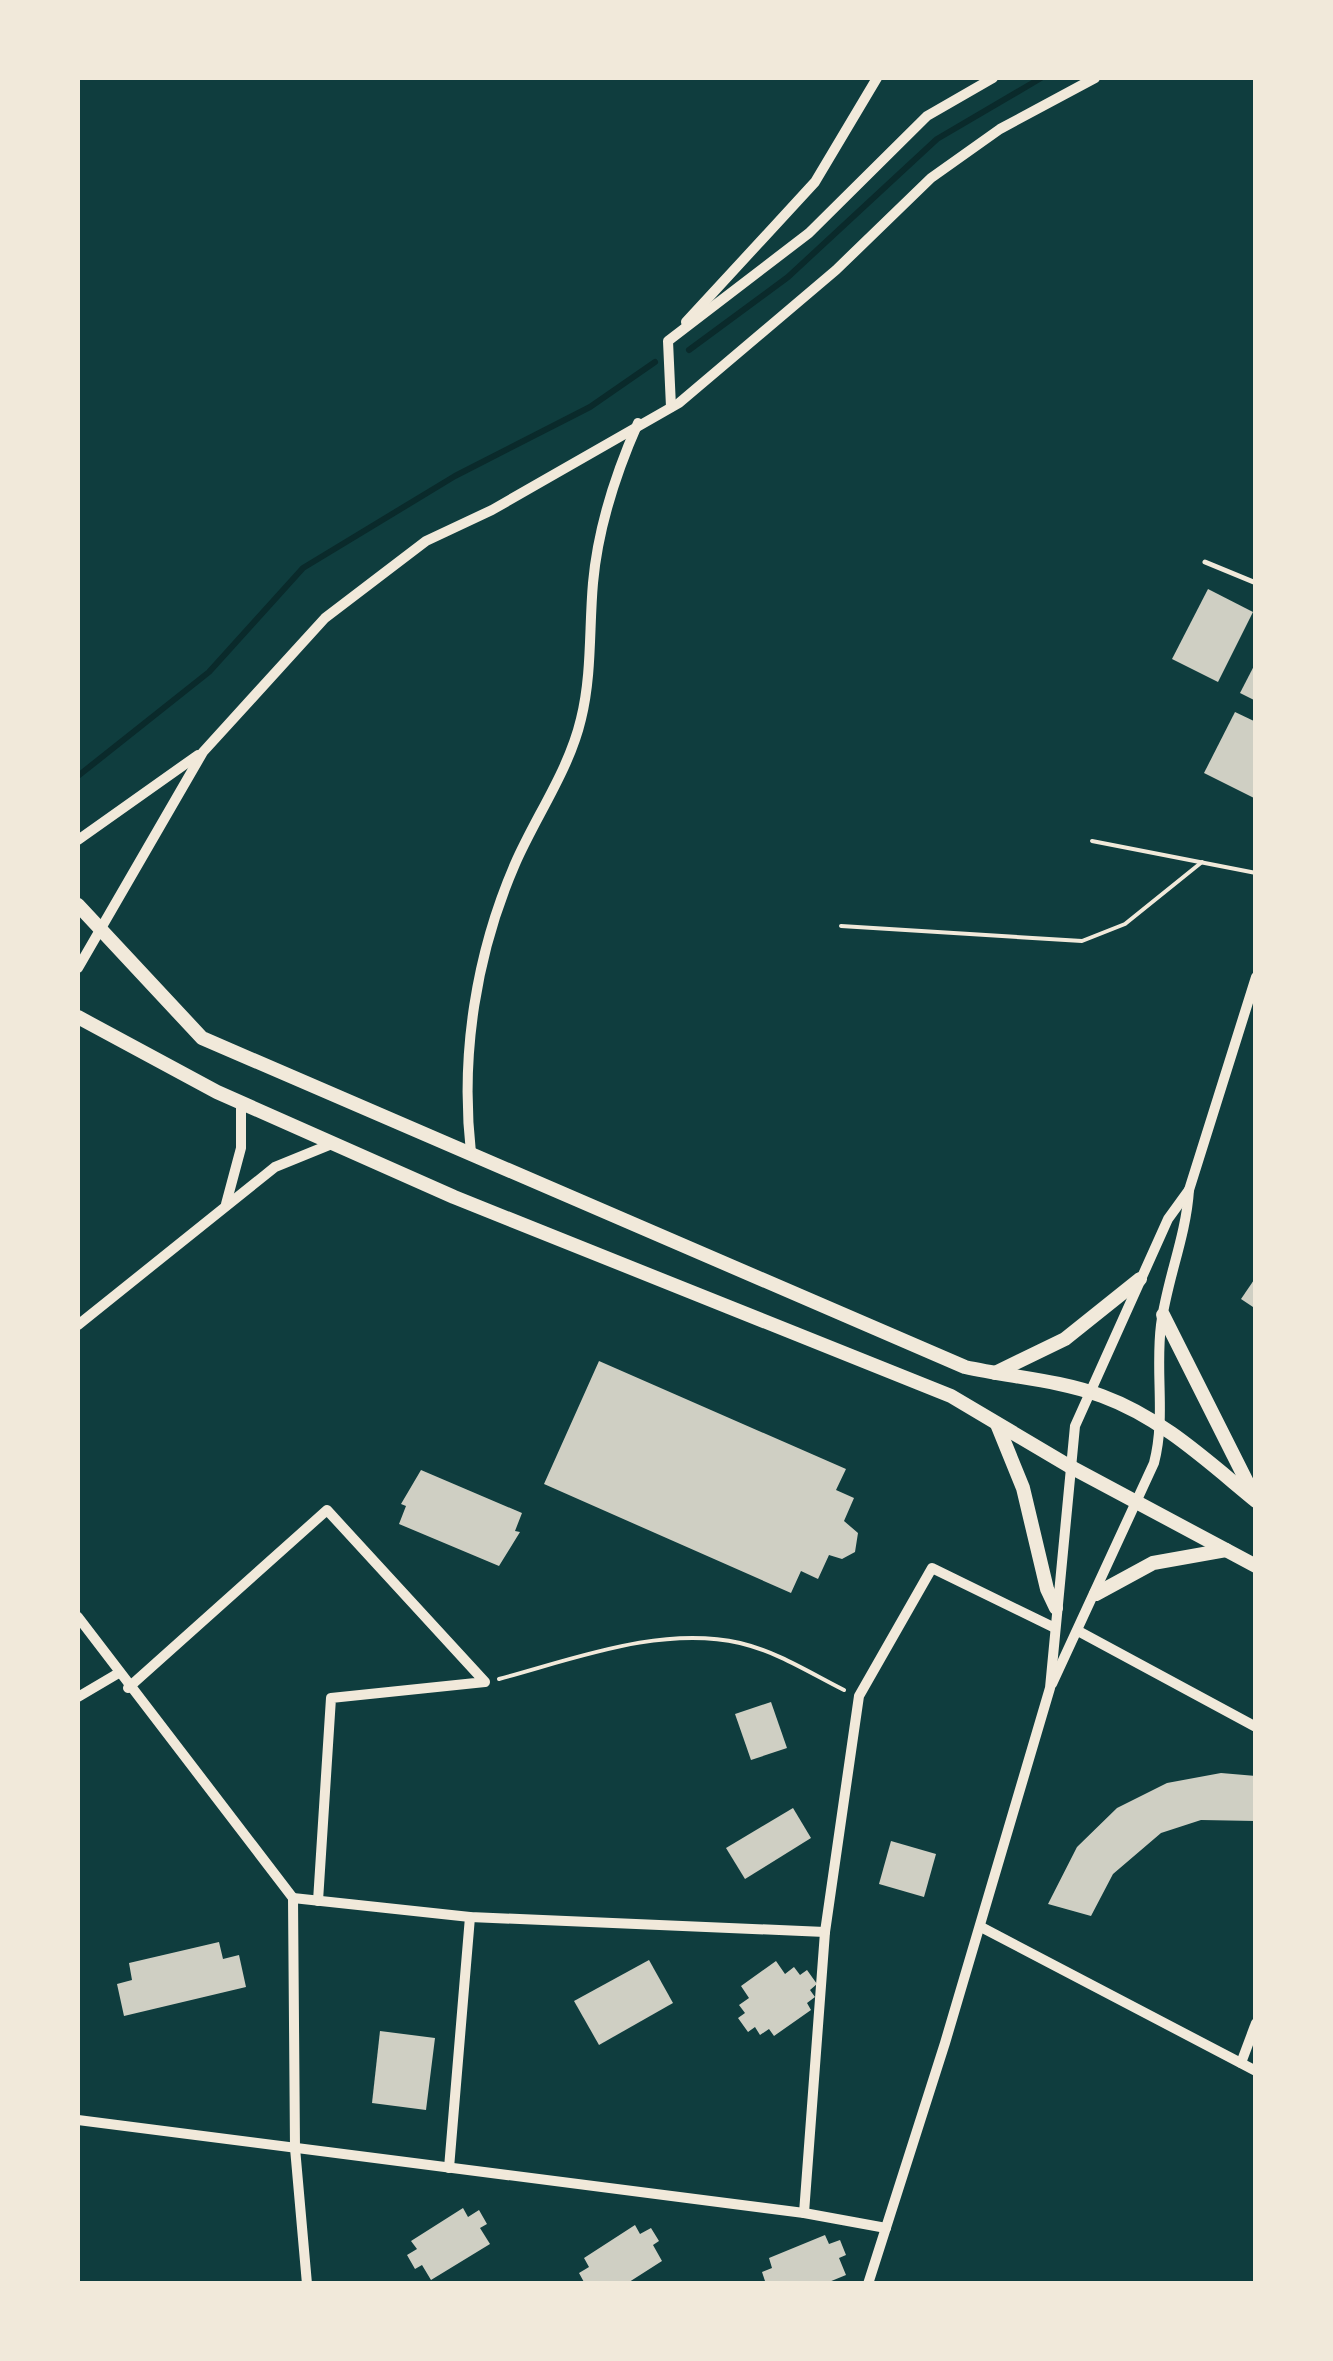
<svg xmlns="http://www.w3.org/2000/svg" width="1333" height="2361" viewBox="0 0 1333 2361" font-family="'PT Sans',sans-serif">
	<rect width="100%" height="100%" fill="#0f3d3e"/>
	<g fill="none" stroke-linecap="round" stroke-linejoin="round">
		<g stroke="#0a2a2b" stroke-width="6">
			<path d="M689,350L788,277L937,139L1041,78"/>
			<path d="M78,776L209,672L303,568L455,476L590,407L655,362"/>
		</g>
	</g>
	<g fill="#cfcfc3">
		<path d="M1208,589L1253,612L1218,682L1172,659Z"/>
		<path d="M1256,662V701L1240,693Z"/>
		<path d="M1235,712L1256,722V799L1204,773Z"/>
		<path d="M1256,1277V1309L1241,1299Z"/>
		<path d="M599,1361L846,1469L836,1490L854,1498L844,1521L858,1533L855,1552L842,1559L829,1555L818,1579L801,1571L791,1593L544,1484Z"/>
		<path d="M421,1470L522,1513L515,1531L520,1532L499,1566L399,1524L406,1506L401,1504Z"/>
		<path d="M771,1702L787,1748L751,1760L735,1714Z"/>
		<path d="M1221,1773L1256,1776V1821L1201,1820L1161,1833L1113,1874L1091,1916L1048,1904L1077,1847L1117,1808L1167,1783Z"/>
		<path d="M793,1808L811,1838L745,1879L726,1848Z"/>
		<path d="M891,1841L936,1854L924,1897L879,1884Z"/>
		<path d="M219,1942L223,1959L239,1955L246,1987L124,2016L117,1984L132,1980L129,1963Z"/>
		<path d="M649,1960L673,2003L599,2045L574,2001Z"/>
		<path d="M776,1961L785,1974L794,1967L800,1975L807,1970L817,1984L810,1990L815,1997L807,2003L811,2010L774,2036L769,2029L760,2035L755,2027L748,2032L738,2018L745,2013L739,2005L749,1998L741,1986Z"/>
		<path d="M380,2031L435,2038L426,2110L372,2103Z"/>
		<path d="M463,2208L468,2217L479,2210L487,2224L480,2228L490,2244L431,2280L422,2265L415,2269L407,2255L417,2249L411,2241Z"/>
		<path d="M635,2225L640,2234L651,2228L659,2241L653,2245L662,2261L626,2284H585L579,2273L589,2267L584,2258Z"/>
		<path d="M825,2235L829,2244L840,2240L846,2255L839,2258L846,2275L824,2284H766L762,2272L772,2268L769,2258Z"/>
	</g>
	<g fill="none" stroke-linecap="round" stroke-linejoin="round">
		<g stroke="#f1e9da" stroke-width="4">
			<path d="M1092,841L1256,873"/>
			<path d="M841,926L1082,941L1125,924L1202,862"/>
			<path d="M499,1679C574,1659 661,1625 740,1643C778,1652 810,1673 844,1690"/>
		</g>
		<path stroke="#f1e9da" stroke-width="5" d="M1205,562L1256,583"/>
		<g stroke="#f1e9da" stroke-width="10">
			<path d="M686,322L815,182L877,78"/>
			<path d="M671,407L668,341L809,233L927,116L993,78"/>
			<path d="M78,840L198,755"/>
			<path d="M78,968L203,752L325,618L426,541L492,510L679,403L836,270L931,178L1000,129L1095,78"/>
			<path d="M471,1153C460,1055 476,954 515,864C536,816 569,770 581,719C592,675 589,628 593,583C598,527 615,475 638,423"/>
			<path d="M226,1204L241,1148V1103"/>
			<path d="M78,1325L275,1167L334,1143"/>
			<path d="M78,1617L293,1898L295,2148L307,2284"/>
			<path d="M1080,1632L1256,1727"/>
			<path d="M1052,1684L1154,1463C1166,1417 1155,1372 1161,1325C1167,1279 1186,1237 1189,1190L1256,977"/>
			<path d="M128,1688L327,1510L485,1682L331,1698L318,1901"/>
			<path d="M78,1697L117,1674"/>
			<path d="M293,1898L470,1917L825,1932"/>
			<path d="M981,1927L1256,2071"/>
			<path d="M1241,2063L1256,2023"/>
			<path d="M78,2120L804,2213L886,2228"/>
			<path d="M449,2168L470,1917"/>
			<path d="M804,2213L825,1932L859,1696L932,1568L1055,1628"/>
			<path d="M868,2284L945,2043L1050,1688L1075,1426L1168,1219L1189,1190"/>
		</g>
		<g stroke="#f1e9da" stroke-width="14">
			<path d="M78,905L202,1038L965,1367C1010,1377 1059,1380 1102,1396C1162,1418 1207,1461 1256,1501"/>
			<path d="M78,1017L217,1092L454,1197L951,1396L1069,1466L1256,1566"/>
			<path d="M1163,1315L1255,1498"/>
			<path d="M995,1373L1065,1339L1140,1279"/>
			<path d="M997,1424L1023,1488L1047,1589L1056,1608"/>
			<path d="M1096,1594L1153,1563L1226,1550"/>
		</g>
	</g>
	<rect width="1333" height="2361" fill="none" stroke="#f1e9da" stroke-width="160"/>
</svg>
